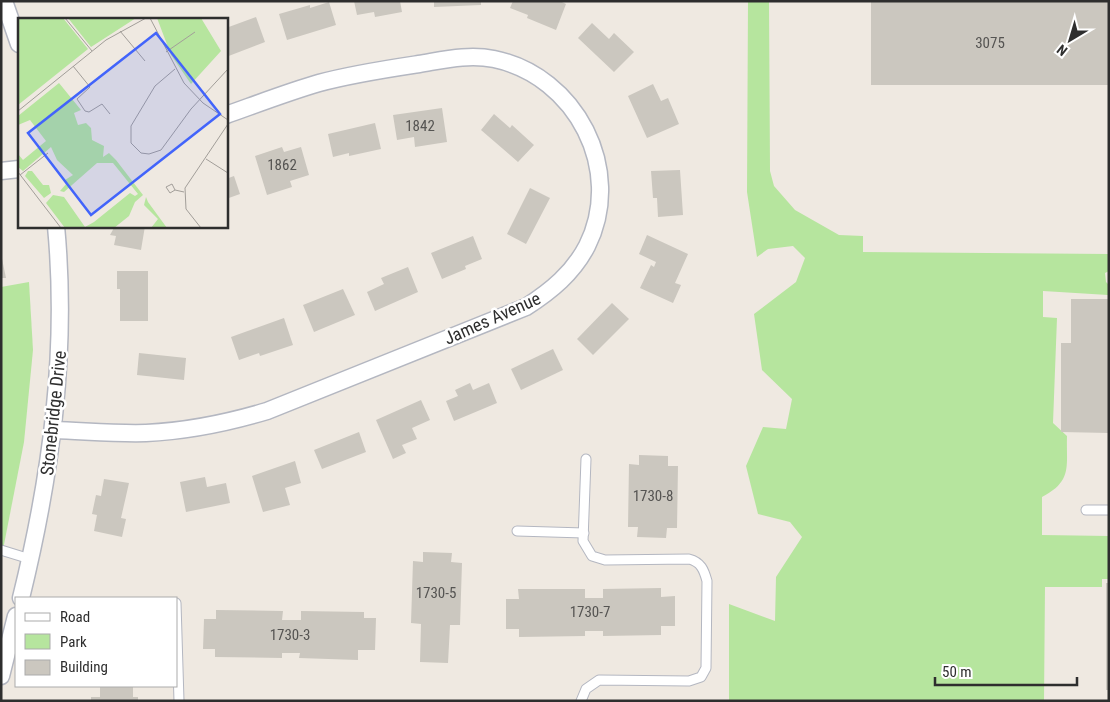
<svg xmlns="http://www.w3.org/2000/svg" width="1110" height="702" viewBox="0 0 1110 702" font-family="'Roboto Condensed',sans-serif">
	<rect width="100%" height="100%" fill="#efe9e1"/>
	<g fill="#b6e59e">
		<path d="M748,1H769L770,171L774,186L795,210L839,235L863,236V252L1109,254V271L1105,273L1106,282L1109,285L1108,295L1043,291V317L1057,318L1053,423L1067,436C1066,466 1073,481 1042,497V535L1109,536V579H1102V587H1045L1044,701H729V604L775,621L776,577L802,537L790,522L758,514L746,466L763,427L786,429L792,399L762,370L754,314L796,282L805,258L793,246L768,249L757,257L747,192Z"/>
		<path d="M29,282L33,350L24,442L1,560V287Z"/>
	</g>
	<g fill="#cbc7bf">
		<path d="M354,1H400L402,12L375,17L374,12L357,15Z"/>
		<path d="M434,1H481V5L434,7Z"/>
		<path d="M513,1H560L566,4L556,30L527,18L528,15L510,8Z"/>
		<rect x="871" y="1" width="238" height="84"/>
		<path d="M329,2L336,25L287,40L279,14L310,5V8Z"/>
		<path d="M256,17L265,42L226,57V28Z"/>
		<path d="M592,23L609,39L614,33L634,52L614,72L578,38Z"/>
		<path d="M653,84L661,101L668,98L679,124L647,138L628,96Z"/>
		<path d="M442,108L447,142L415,147L414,137L397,140L393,115Z"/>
		<path d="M494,114L510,128L512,125L534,145L518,162L481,130Z"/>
		<path d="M375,123L381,149L349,156V153L333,157L328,134Z"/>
		<path d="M282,147L284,152L301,147L309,175L290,181L292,187L267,195L255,156Z"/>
		<path d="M680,170L683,215L658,217L657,198H653L651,171Z"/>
		<path d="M234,176L240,194L226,199V179Z"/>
		<path d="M530,188L550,198L526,244L507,234Z"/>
		<path d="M115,226H145L141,250L114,245L116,236L110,235Z"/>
		<path d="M647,235L688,254L675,283L681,285L673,303L640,288L651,265L654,267L656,262L639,254Z"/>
		<path d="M473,236L482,259L465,266L466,269L442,279L431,253Z"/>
		<path d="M1,254L6,278H1Z"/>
		<path d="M408,267L418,292L375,311L367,292L384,284L381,278Z"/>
		<path d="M117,271H148V321H120V289H117Z"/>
		<path d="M343,289L355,315L314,332L303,305Z"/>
		<path d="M1071,299H1109V433L1061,432V343H1071Z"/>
		<path d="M612,303L629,319L593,355L577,339Z"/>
		<path d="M284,318L293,345L260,356L259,353L239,360L231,337Z"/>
		<path d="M553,349L563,370L521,390L511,369Z"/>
		<path d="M139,353L186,358L184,380L137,375Z"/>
		<path d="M470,383L473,390L489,383L497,403L454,421L446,401L458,396L455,390Z"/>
		<path d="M421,400L430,420L412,428L417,439L402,445L406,453L393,459L376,420Z"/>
		<path d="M359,432L366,452L322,469L314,450Z"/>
		<path d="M639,455L668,456V466H678L677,528H667L666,538L637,537L638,527H628L629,464L639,465Z"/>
		<path d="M295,461L301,483L285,488L290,505L263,512L252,476Z"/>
		<path d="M205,477L207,487L226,483L230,503L186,512L180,482Z"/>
		<path d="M104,479L129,483L121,518L126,519L122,537L94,531L97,515L92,514L96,495L101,496Z"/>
		<path d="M423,552L452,553L451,562L462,563L460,625H450L448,663L420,662L421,624L411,623L413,561L423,562Z"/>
		<rect x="1106" y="583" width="3" height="107"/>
		<path d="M661,588V597L675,596V626H661V635L603,636V631H585V636L519,637V629H506V599H519L518,589H585V598H603V589Z"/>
		<path d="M216,610L283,611L282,620H301V611L364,612V618H376L375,650H358V660L299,658L300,653H282V658L215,657V649H203L204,619H216Z"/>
		<path d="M100,686H133V697H138V701H91V697H100Z"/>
	</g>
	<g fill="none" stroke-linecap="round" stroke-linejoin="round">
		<g stroke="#b4b7c1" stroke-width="11">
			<g id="lane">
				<path d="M1086,510H1109"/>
				<path d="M517,531L584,533"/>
				<path d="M1,550L30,559"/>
				<path d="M176,603L179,701"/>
				<path d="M581,701L586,689L599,680L689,681L701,677L706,668L707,581C704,570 701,562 689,559L605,560L592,556L583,541L586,459"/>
			</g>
		</g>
		<g stroke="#b4b7c1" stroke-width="19">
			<g id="street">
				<path d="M4,1L19,44"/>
				<path d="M1,171L19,169"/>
				<path d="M54,430C85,431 116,434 146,433C188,431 227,423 267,411L526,307C551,291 573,273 587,246C625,170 576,76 494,59C468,54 444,60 419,64C386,69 352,74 319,83C288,92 257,104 226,115"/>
				<path d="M21,598C51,476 68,352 56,226"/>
				<path d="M1,676L16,616"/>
			</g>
		</g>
		<use href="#lane" stroke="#fff" stroke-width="9"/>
		<use href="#street" stroke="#fff" stroke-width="16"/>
	</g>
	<g text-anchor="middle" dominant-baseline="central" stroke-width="5" stroke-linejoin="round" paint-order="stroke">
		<g font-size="15" fill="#555452">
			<text x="990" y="43">3075</text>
			<text x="420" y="126">1842</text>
			<text x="282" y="165">1862</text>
			<text x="653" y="496">1730-8</text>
			<text x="436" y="593">1730-5</text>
			<text x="590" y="612">1730-7</text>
			<text x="290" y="635">1730-3</text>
		</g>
		<g font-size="18" fill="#2e2e2e" stroke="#fff">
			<text transform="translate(492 318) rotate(-24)">James Avenue</text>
			<text transform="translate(53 413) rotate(-84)">Stonebridge Drive</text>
		</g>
	</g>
	<g transform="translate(18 18)">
		<rect width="210" height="210" fill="#efe9e1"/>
		<path d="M0,0H45L70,31L0,87ZM50,0H118L73,29ZM139,0H183L203,33L173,66L153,37ZM41,65L63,92L56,95L60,107L68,105L73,110L74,122L86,128L85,139L91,135L98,142L125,177L117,184L111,198L96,210H47L28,185L35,177L46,179L67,209L76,204L112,175L117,178L120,176L95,145H79L46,174L42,173L49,165L47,162L55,157L39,142L33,129L5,153L0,149V136L5,142L28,123L12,102L0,107V98ZM10,153H14L25,167H31L33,175L26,180L7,158ZM128,179L130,184L149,210H133L140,201L126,187Z" fill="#b6e59e"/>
		<path fill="none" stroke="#a29e99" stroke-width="1" d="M47,0L74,33M132,0L166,65L185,85L210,102M102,13L127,43M148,34L177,14M55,48L72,69L59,81L67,93L71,94L84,86L92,96M157,51L137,68L113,108V125L123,135L131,136L143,132L173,91L210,51M71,68L117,31M0,93L88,22L128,0M188,141L210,155M0,154L43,210M2,157L30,135M157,172L154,166L148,169L152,175L157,172L166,174M183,210L168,191L167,170L210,106"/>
		<path fill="#4264fb" fill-opacity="0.15" stroke="#4264fb" stroke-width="2.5" d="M138,15L202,96L73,197L10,115Z"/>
		<rect width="210" height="210" fill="none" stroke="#2e2e2e" stroke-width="2.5"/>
	</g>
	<rect width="1110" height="702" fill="none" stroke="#2e2e2e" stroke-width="5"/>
	<rect x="15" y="597" width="162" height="90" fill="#ffffff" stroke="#ababab"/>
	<rect x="25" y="613" width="25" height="8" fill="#ffffff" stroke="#ababab"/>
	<text x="60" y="622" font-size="15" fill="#2e2e2e">Road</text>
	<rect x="25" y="634" width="25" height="15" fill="#b6e59e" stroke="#ababab"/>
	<text x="60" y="647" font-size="15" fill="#2e2e2e">Park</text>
	<rect x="25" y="660" width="25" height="15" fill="#cbc7bf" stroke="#ababab"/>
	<text x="60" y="672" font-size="15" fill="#2e2e2e">Building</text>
	<g transform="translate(1070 40) rotate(218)" stroke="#ffffff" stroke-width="4" paint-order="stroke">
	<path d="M0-4L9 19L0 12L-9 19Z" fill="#2e2e2e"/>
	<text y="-8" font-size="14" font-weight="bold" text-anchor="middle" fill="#2e2e2e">N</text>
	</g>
	<path d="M935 677v8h142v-8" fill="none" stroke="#2e2e2e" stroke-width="2.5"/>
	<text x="942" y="677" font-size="15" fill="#2e2e2e" stroke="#ffffff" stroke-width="4" paint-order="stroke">50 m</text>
</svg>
